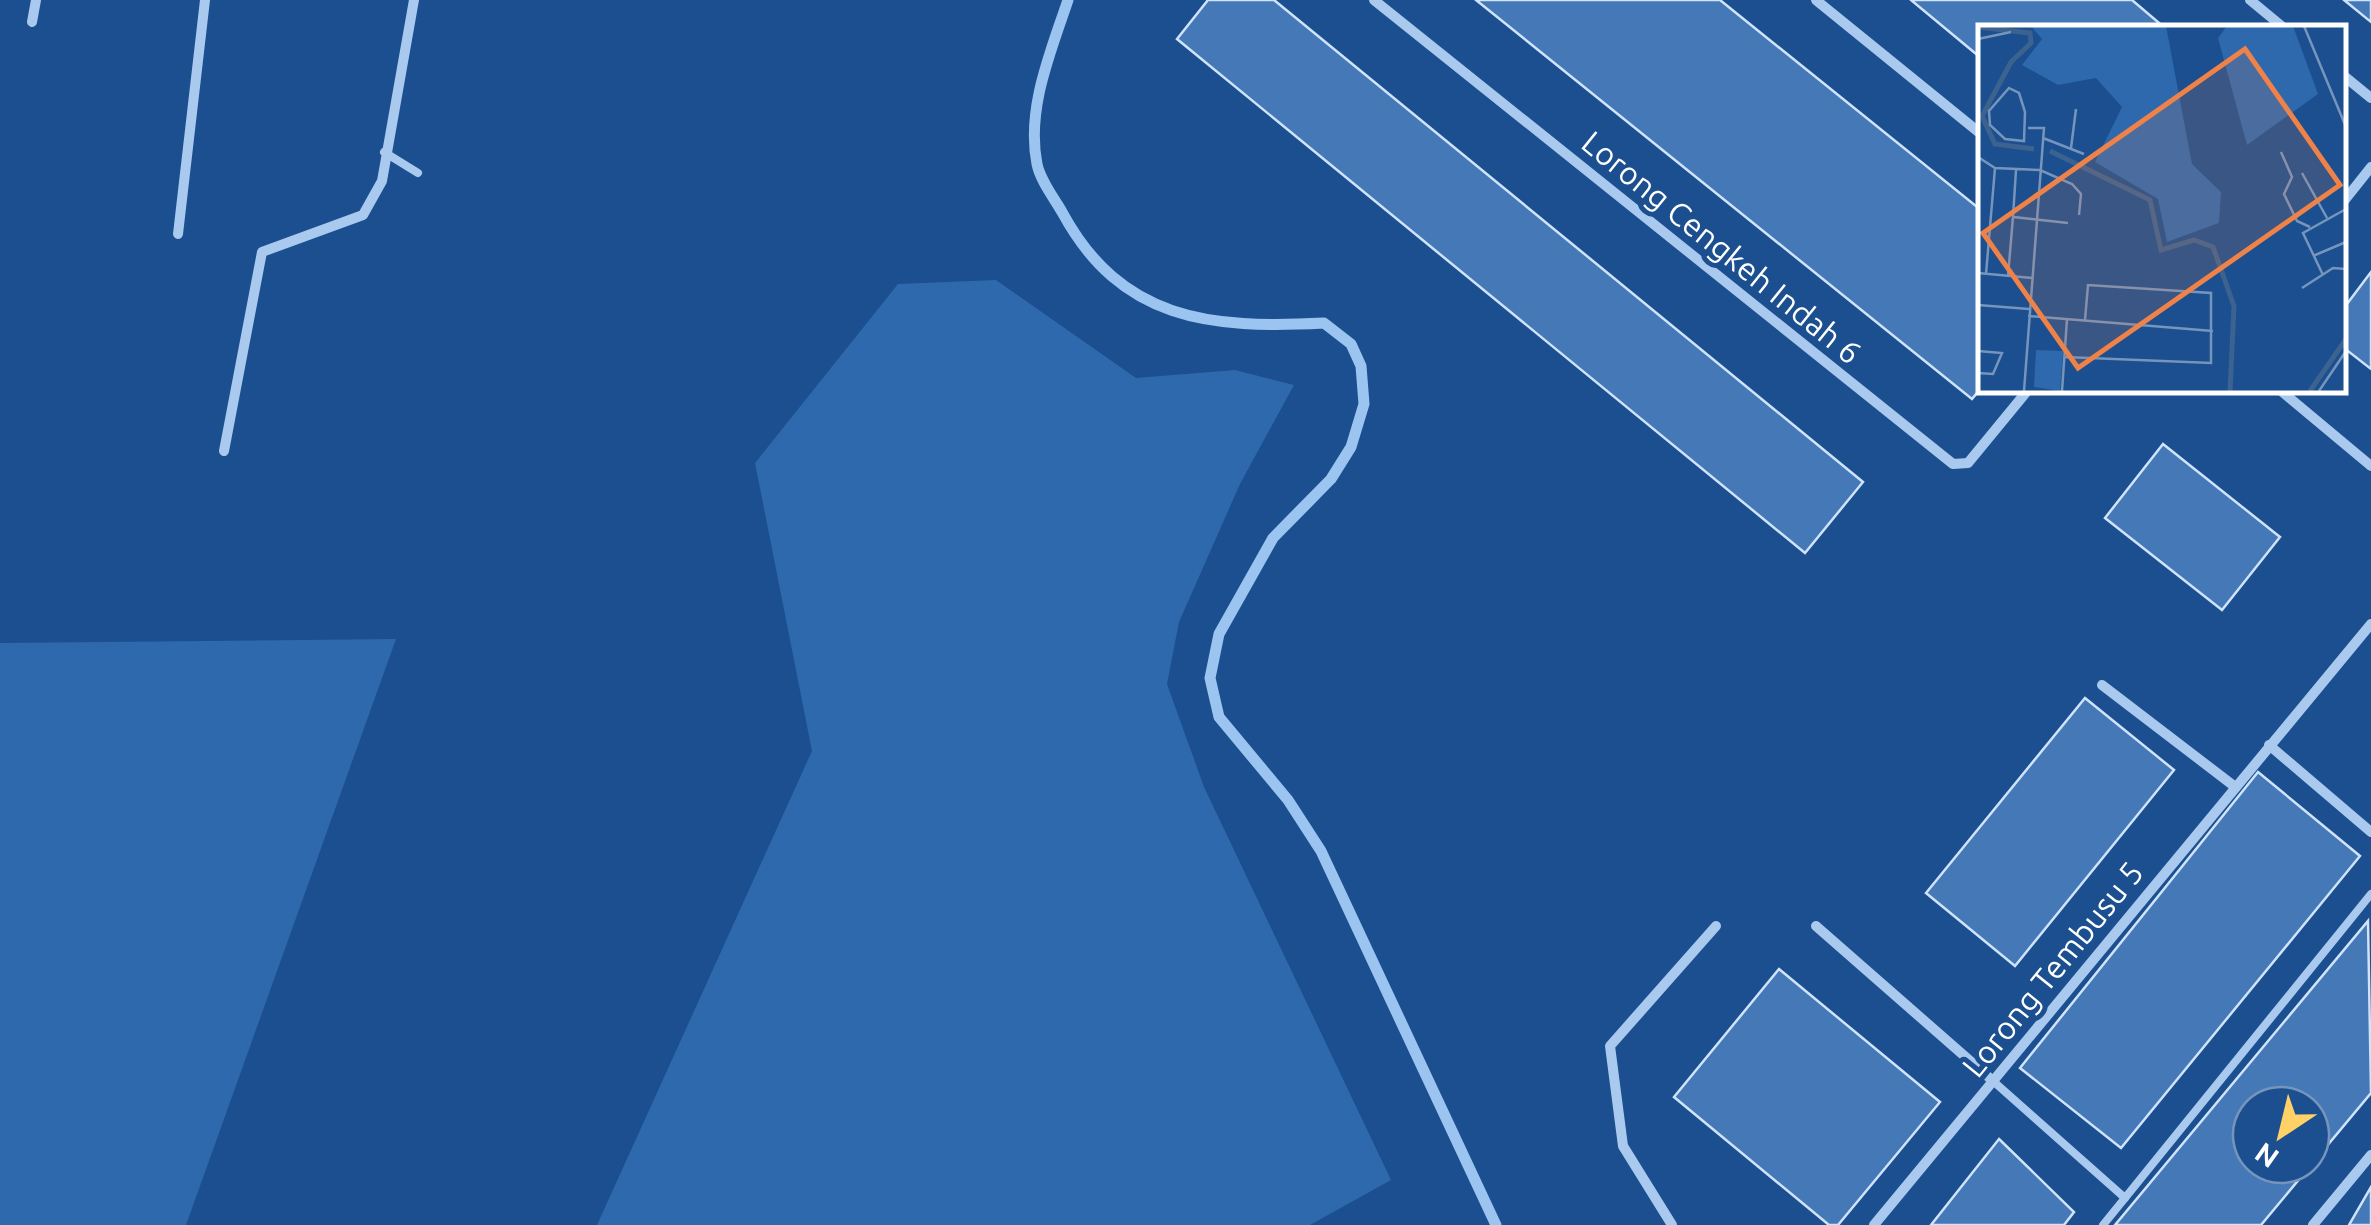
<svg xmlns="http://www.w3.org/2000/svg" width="2371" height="1225" viewBox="0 0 2371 1225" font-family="Ubuntu,sans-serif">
	<rect width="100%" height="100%" fill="#1b4f8f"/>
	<g fill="#2e69ad">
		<path d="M996,280L1136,378L1235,370L1294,385L1240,484L1179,622L1167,684L1204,787L1391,1180L1310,1225H597L812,751L755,463L898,284Z"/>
		<path d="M396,639L186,1225H0V643Z"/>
	</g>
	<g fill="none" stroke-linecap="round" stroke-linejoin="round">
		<path stroke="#9cc4f0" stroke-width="11" d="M1068,0C1051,51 1026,109 1037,164C1040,180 1054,198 1062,212C1121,321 1210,329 1324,323L1351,344L1361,366L1364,404L1351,447L1331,479L1273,538L1219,634L1210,678L1219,717L1288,800L1321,851L1496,1225"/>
	</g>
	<g fill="#4478b7" stroke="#cfe3fa" stroke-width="2.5">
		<path d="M1208,0H1274L1863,482L1805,553L1177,39Z"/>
		<path d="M1476,0H1720L1981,210V388L1972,399Z"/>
		<path d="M1911,0H2132L2165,28H1981V58Z"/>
		<path d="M2344,0H2371V22Z"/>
		<path d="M2371,272V369L2344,348V308Z"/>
		<path d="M2163,444L2280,537L2222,610L2105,518Z"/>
		<path d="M2085,698L2174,770L2015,966L1926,893Z"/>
		<path d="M2258,772L2360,856L2121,1148L2020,1068Z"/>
		<path d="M2368,921L2371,1093L2311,1165V1105H2251V1165H2311L2261,1225H2115Z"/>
		<path d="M1779,969L1940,1102L1838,1225H1829L1674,1097Z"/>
		<path d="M1999,1139L2074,1212L2064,1225H1931Z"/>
		<path d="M2371,1187V1225H2349Z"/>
	</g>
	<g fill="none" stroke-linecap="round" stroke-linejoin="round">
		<g stroke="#a9c9ee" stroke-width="8">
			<path d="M384,152L418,173"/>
			<path d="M1993,1081L2125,1198L2371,894"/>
			<path d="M2103,1225L2125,1198"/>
		</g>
		<g stroke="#a9c9ee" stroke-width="10">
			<path d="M1374,0L1953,464L1968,463L2028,390"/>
			<path d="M1816,0L1981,134"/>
			<path d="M2250,0L2284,28"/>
			<path d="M32,22L36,0"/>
			<path d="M2344,76L2371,98"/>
			<path d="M2344,201L2371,167"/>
			<path d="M178,234L205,0"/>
			<path d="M2280,390L2371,466"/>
			<path d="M224,451L262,252L363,215L382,181L414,0"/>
			<path d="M2102,685L2234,786"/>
			<path d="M2269,745L2371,832"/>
			<path d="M1816,926L1993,1081"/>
			<path d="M1672,1225L1623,1146L1610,1046L1716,926"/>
			<path d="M1874,1225L2371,624"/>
			<path d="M2313,1225L2371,1155"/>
		</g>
	</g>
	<g text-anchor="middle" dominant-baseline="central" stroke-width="10" stroke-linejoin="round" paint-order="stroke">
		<g font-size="32" fill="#fff" stroke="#1b4f8f">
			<text transform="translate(1722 247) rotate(39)">Lorong Cengkeh Indah 6</text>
			<text transform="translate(2052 969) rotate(-51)">Lorong Tembusu 5</text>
		</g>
	</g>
	<g transform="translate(1978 25)">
		<rect width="368" height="368" fill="#1b4f8f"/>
		<path d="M53,1H188L214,139L243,167L241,198L189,217L180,174L117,137L144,82L118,53L80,60L44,40L64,14ZM249,1H315L340,69L269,120L240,13ZM58,325L85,326L82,366L56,362Z" fill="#2e69ad"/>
		<path fill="none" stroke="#3c6290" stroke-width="5" d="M0,2L52,8L53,18L33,37L4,91L17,119L56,124M72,126L172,175L183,225L216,215L235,222L256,281L252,366M332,366L368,314"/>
		<path fill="none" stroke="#7695bc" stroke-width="2.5" d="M326,1L368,102M0,14L33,7M31,63L41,68L47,87L46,116L27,114L12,100L11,86ZM65,113L106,129M93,123L98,84M303,127L314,152L306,169L319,196L332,202M0,132L17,143L62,145L94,159L103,169L101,190M324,148L349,193M35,192L38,145M335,231L368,217M0,248L54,253M8,249L17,143M345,250L325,208L368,184M30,251L35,192L90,198M324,263L355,243L368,244M0,280L51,284M50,291L235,306M0,326L24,328L15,349L0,348M87,332L233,338V268L110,260L107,295M46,366L66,103H50M84,366L89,294M341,366L368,326"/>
		<path fill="#ee8249" fill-opacity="0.15" stroke="#ee8249" stroke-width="5" d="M267,24L362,160L100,343L5,208Z"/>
		<rect width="368" height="368" fill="none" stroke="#fff" stroke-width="5"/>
	</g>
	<g transform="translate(2281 1135) rotate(215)"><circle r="48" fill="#1b4f8f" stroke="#7695bc" stroke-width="2.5"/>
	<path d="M0-8L18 38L0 25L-18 38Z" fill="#ffd166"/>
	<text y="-15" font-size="28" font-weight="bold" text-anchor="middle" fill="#ffffff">N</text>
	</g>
</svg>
